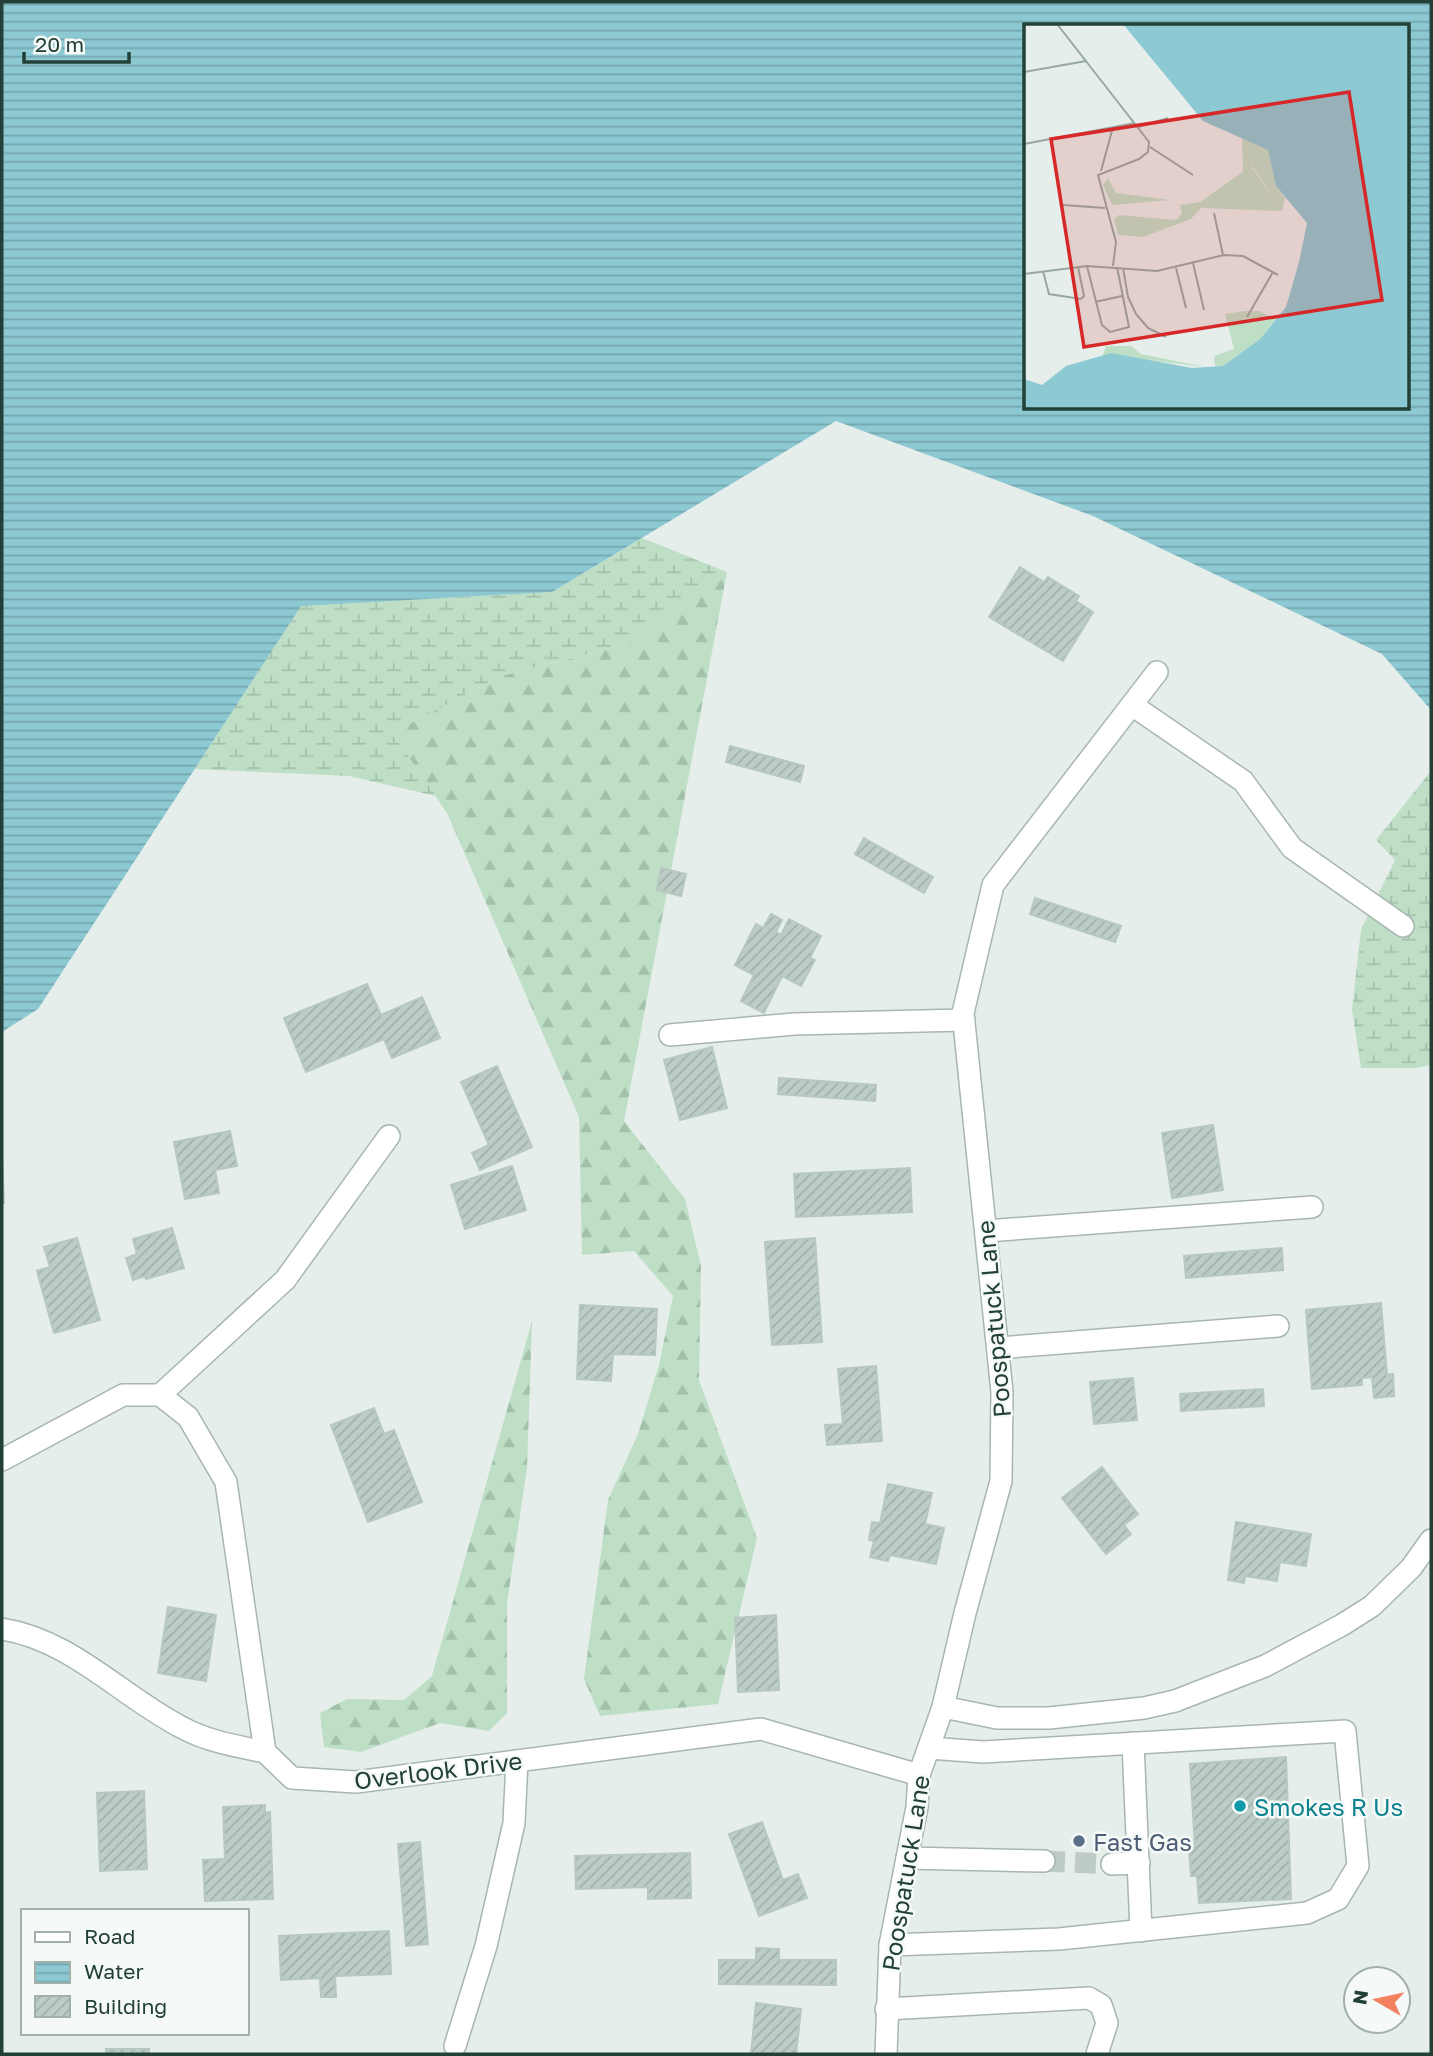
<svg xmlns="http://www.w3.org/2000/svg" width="1433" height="2056" viewBox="0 0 1433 2056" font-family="'Golos Text',sans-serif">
	<defs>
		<pattern id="forest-firs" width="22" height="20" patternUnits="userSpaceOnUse" patternTransform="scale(1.75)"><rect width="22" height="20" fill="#bedfc6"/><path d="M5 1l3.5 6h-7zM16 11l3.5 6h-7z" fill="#a3c0ab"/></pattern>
		<pattern id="wetland-marsh" width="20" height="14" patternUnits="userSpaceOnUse" patternTransform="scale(1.75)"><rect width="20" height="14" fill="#bedfc6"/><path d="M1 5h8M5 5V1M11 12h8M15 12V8" fill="none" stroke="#a3c0ab"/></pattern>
		<pattern id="water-rules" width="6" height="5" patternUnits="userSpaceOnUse" patternTransform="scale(1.75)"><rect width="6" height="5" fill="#8dc9d3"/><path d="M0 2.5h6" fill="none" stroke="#73a5ac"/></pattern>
		<pattern id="building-hatch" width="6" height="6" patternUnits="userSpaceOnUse" patternTransform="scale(1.75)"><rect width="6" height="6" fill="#bdccc5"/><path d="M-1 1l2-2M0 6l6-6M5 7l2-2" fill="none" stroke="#a2b0aa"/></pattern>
	</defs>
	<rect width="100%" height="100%" fill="#e5eeea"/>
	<g fill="url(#forest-firs)">
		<path d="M727,572L624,1121L685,1199L701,1266L699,1380L757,1538L718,1704L600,1716L584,1679L608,1500L638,1434L659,1365L673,1296L634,1251L582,1255L579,1117L447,813L392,733L501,676L624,645Z"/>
		<path d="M532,1321L527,1468L507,1603V1713L489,1731L440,1723L361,1752L324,1747L320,1713L347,1699L404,1700L432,1676Z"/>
	</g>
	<g fill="url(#wetland-marsh)">
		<path d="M642,538L727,572L624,645L501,676L392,733L436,796L349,776L194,769L301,605L552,592Z"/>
		<path d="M1431,771V1065L1416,1068H1361L1352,1010L1361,930L1395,860L1376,840Z"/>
	</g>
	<path fill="url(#water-rules)" fill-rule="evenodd" d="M2,2H1431V710L1382,654L1093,516L836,421L552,592L301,606L38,1009L2,1032ZM1025,26H1407V408H1025Z"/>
	<g fill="url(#building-hatch)" stroke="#b7c8c0" stroke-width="2">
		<path d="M1020,567L1044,582L1048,577L1079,596L1076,601L1093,612L1063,661L989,617Z"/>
		<path d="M730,746L804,766L800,782L726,762Z"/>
		<path d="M864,838L933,877L924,893L855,854Z"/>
		<path d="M661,868L686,874L681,896L657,890Z"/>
		<path d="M1035,898L1121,926L1115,942L1030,914Z"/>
		<path d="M771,914L782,920L776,932L781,935L789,919L821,936L810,958L815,960L801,986L782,976L764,1013L741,1001L754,975L735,965L756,924L763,928Z"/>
		<path d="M367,984L381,1015L422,997L440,1038L392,1058L384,1039L306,1072L284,1018Z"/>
		<path d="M712,1047L727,1108L680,1120L664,1060Z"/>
		<path d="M497,1066L532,1147L480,1170L472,1153L489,1145L461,1082Z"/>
		<path d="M779,1078L876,1085L875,1101L778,1094Z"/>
		<path d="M1213,1125L1223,1190L1172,1198L1162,1133Z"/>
		<path d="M230,1131L237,1166L215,1170L219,1193L185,1199L174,1142Z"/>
		<path d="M2,1158L4,1203H2Z"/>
		<path d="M512,1166L526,1210L465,1229L451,1185Z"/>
		<path d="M910,1168L912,1212L796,1217L794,1174Z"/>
		<path d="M172,1228L184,1268L146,1279L145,1276L133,1280L126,1258L137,1254L133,1239Z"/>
		<path d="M77,1238L100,1320L54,1333L37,1271L50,1267L44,1247Z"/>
		<path d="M815,1238L822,1342L772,1345L765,1242Z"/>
		<path d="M1282,1248L1283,1270L1186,1278L1184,1256Z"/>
		<path d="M1381,1303L1387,1375L1393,1374L1394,1396L1374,1398L1372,1377L1362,1378V1385L1312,1389L1306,1310Z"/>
		<path d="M580,1305L657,1309L655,1355L613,1354L611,1381L577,1379Z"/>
		<path d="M876,1366L882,1441L827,1445L825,1425L843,1424L838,1369Z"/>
		<path d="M1133,1378L1137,1420L1094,1424L1090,1382Z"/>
		<path d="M1263,1389L1264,1406L1181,1411L1180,1394Z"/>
		<path d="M374,1408L384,1434L394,1430L422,1502L368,1522L331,1425Z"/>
		<path d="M1102,1467L1138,1514L1124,1525L1131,1534L1106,1554L1062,1498Z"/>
		<path d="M888,1484L932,1493L925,1524L944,1528L936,1564L890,1555L888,1561L870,1557L874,1541L869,1540L872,1522L880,1523Z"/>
		<path d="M1236,1522L1311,1534L1306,1566L1280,1562L1277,1581L1245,1576L1244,1583L1228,1580Z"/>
		<path d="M168,1607L216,1615L206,1681L158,1673Z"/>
		<path d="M776,1615L779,1690L738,1692L735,1618Z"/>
		<path d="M1286,1757L1291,1899L1199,1903L1197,1876H1191L1189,1848H1195L1190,1764Z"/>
		<path d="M144,1791L147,1869L100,1871L97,1793Z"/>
		<path d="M265,1805V1813L270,1812L273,1899L205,1901L203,1860L225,1859L223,1807Z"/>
		<path d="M762,1822L783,1880L798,1874L807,1898L759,1916L729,1834Z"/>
		<path d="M420,1842L428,1944L406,1946L398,1844Z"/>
		<path d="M690,1853L691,1898L648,1899V1887L576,1889L575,1856Z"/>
		<path d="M143,1909V1911H103L102,1910Z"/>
		<path d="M389,1931L391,1974L335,1976L336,1997H321L320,1978L281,1980L279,1936Z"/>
		<path d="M756,1948L779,1949V1960H836V1985L719,1984V1960H756Z"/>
		<path d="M756,2003L801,2009L796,2054H751Z"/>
		<rect x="106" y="2049" width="43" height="5"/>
	</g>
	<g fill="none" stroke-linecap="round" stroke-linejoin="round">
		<path stroke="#becbc6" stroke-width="21" stroke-dasharray="21 10" stroke-linecap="butt" d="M1044,1861L1112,1864"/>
		<g stroke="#a7b6b1" stroke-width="24">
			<g id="minor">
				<path d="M1132,705L1243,781L1292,848L1403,926"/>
				<path d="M670,1035L794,1024L964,1020"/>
				<path d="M986,1231L1312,1207"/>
				<path d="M998,1348L1278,1326"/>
				<path d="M160,1395L285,1280L389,1136"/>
				<path d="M2,1460L123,1395H160L188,1417L226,1482L265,1752L292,1778L356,1782L761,1729L919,1775"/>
				<path d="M2,1629C72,1640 122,1697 183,1728C209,1742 237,1746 265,1752"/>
				<path d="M943,1707L997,1718H1049L1144,1708L1175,1701L1265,1666L1342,1625L1372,1606L1411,1568L1431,1540"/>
				<path d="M1133,1743L1141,1931"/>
				<path d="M907,1858L1044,1861"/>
				<path d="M1112,1864L1139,1863"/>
				<path d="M890,1945L1059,1939L1307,1913L1338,1899L1358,1866L1345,1731L983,1752L929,1748"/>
				<path d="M886,2009L1089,1998L1101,2005L1107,2023L1097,2054"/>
				<path d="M455,2046L486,1946L514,1823L517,1761"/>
				<path d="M886,2054L890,1945L917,1807L919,1775L943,1707L965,1613L1001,1481L1002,1392L963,1013L993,885L1157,672"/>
			</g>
		</g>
		<use href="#minor" stroke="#fff" stroke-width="21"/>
	</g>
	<circle fill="#0f9aa8" stroke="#f5faf8" stroke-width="2.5" cx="1240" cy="1806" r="7"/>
	<circle fill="#5c6f8a" stroke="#f5faf8" stroke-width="2.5" cx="1079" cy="1841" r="7"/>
	<g text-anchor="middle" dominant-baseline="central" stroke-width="5" stroke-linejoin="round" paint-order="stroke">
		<g font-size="24" fill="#234038" stroke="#f5faf8">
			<text transform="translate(993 1319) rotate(-95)">Poospatuck Lane</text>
			<text transform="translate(438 1770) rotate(-7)">Overlook Drive</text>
			<text transform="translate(905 1873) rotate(-81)">Poospatuck Lane</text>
		</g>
		<g font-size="24" fill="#0d838f" stroke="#f5faf8" text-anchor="start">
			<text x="1254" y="1806">Smokes R Us</text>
		</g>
		<g font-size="24" fill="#4e5e75" stroke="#f5faf8" text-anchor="start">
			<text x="1093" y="1841">Fast Gas</text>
		</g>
	</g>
	<g transform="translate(1024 24)">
		<rect width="385" height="385" fill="#e5eeea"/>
		<path d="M227,142L258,187L177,184L167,195L119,213L94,211L90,195L95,191L152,196L158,189L156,181L176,178ZM84,154L92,169L146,176L88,181L79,161Z" fill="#bedfc6"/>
		<path d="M218,114L244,126L252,162L261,174L258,187L228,142L219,150ZM221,287H235L248,294L255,291L236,315L199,342H191L190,332L210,325L201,290ZM82,322H107L117,330L181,343L79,331Z" fill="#bedfc6"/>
		<path d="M99,0H385V385H0V355L18,361L42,342L87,329L168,344L199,342L236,315L262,283L275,238L283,199L252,162L244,126L179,97Z" fill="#8dc9d3"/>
		<path fill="none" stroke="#97a8a3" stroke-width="2" d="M33,0L125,118L124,128L115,135L74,151L92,218L89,242M0,48L62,37M114,103L144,94M0,120L111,99M126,123L169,151M77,147L89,103M39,181L81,184M190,189L199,231M169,239L180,286M63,242L78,301L86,308L105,303L93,243M99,244L104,273L112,290L124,304L142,313M152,244L162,284M19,247L25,270L57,275L60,272L54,243M0,250L63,242L133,247L200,231L219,232L254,251M71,278L98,272M223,293L249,248"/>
		<path fill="#d62828" fill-opacity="0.15" stroke="#d62828" stroke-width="3.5" d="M325,68L358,276L60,323L27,115Z"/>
		<rect width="385" height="385" fill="none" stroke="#234038" stroke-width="3.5"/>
	</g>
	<rect width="1433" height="2056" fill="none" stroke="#234038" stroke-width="7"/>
	<rect x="21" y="1909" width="228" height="126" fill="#f5faf8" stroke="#a1b0ab" stroke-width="2"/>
	<rect x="35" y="1932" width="35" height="10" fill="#ffffff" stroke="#a1b0ab" stroke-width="2"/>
	<text x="84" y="1944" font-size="21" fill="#234038">Road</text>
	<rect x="35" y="1962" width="35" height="21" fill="url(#water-rules)" stroke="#a1b0ab" stroke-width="2"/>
	<text x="84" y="1979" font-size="21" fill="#234038">Water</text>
	<rect x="35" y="1996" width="35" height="21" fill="url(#building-hatch)" stroke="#a1b0ab" stroke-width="2"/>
	<text x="84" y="2014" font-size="21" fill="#234038">Building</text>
	<g transform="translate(1377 2000) rotate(279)"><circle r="33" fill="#f5faf8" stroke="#a1b0ab" stroke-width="2"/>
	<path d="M0-5L12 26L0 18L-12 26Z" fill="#f3805e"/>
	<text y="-10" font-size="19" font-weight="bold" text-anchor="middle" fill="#234038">N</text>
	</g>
	<path d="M24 52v10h105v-10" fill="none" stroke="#234038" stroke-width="3.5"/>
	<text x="35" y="52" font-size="21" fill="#234038" stroke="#f5faf8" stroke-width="5" paint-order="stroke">20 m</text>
</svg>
